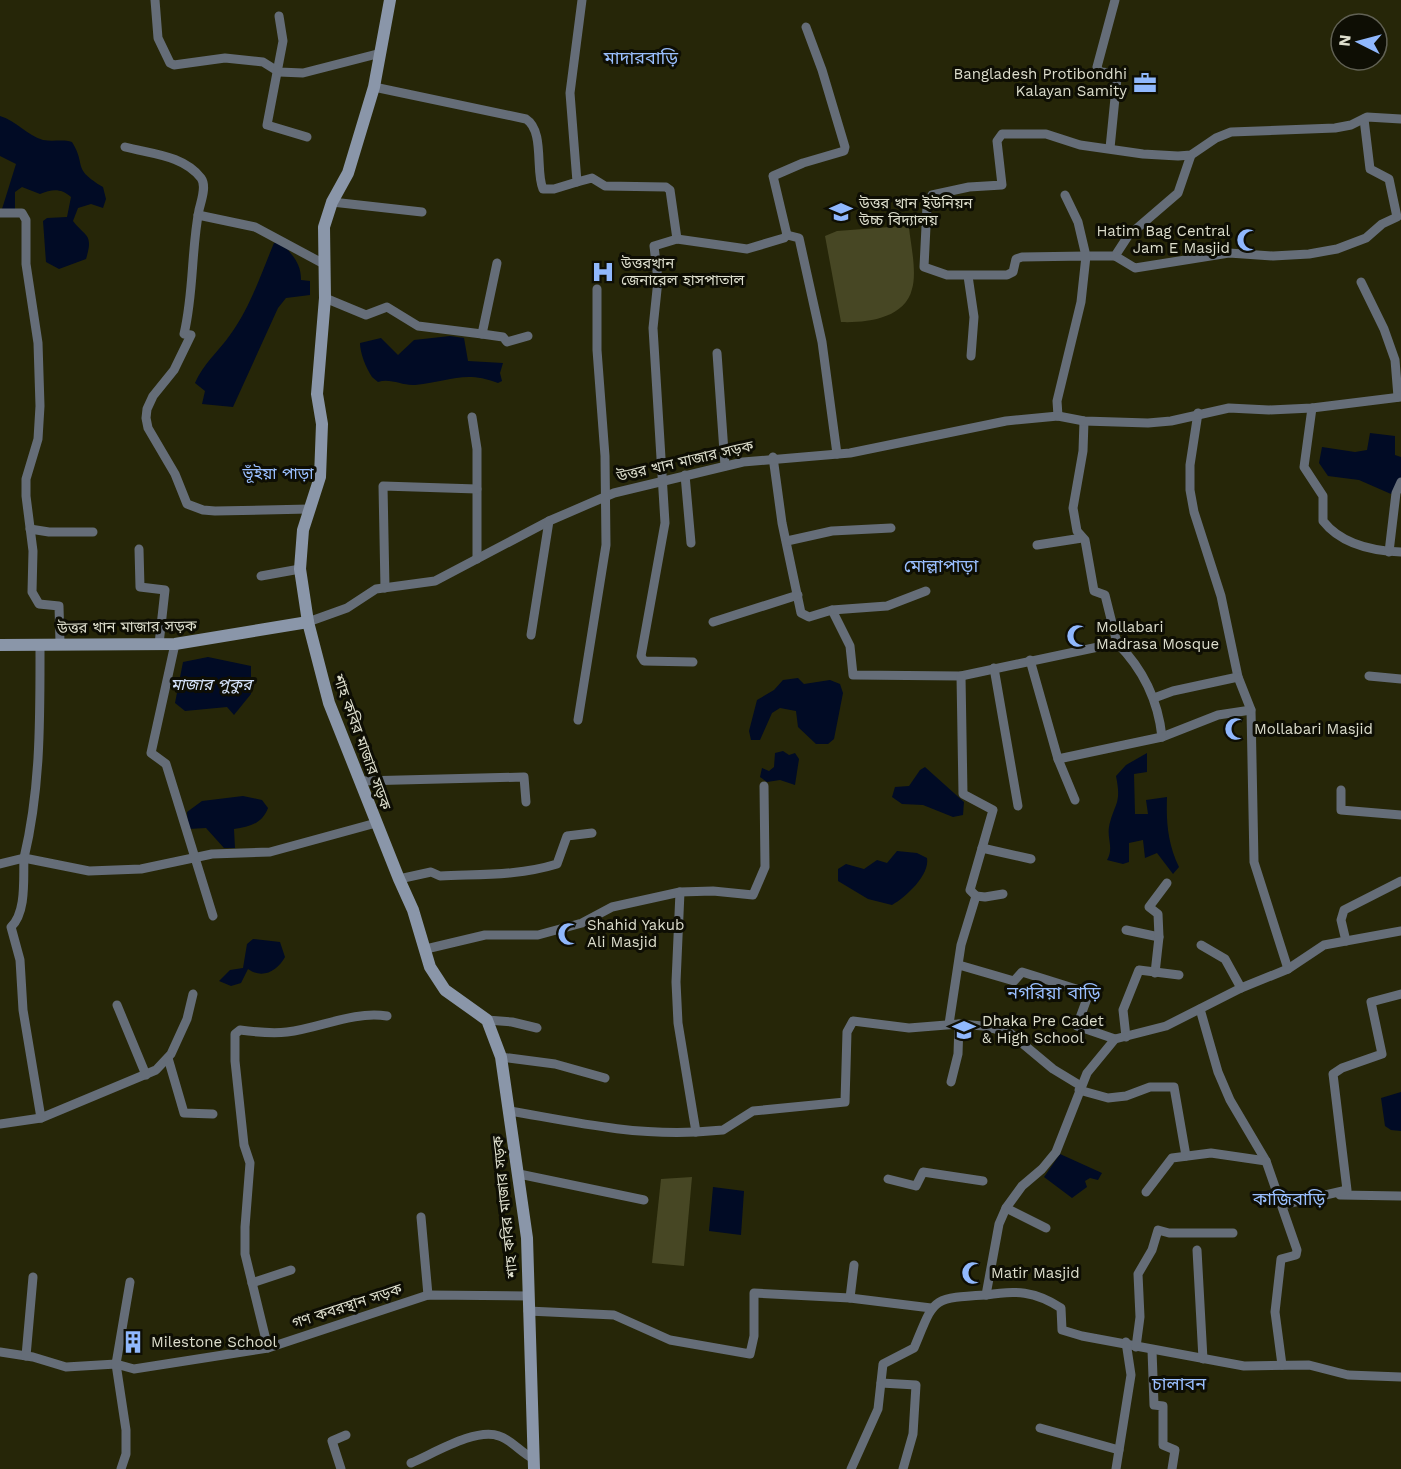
<svg xmlns="http://www.w3.org/2000/svg" width="1401" height="1469" viewBox="0 0 1401 1469" font-family="'Work Sans','Noto Sans Bengali',sans-serif">
	<rect width="100%" height="100%" fill="#262608"/>
	<g fill="#474724">
		<path d="M903,226L909,228C911,246 917,272 912,289C905,319 865,323 841,322L825,236L837,231Z"/>
		<path d="M692,1177L684,1266L652,1263L661,1179Z"/>
	</g>
	<g fill="#010b25">
		<path d="M0,116C17,121 26,135 43,140C53,142 63,139 72,142C87,166 71,168 103,187L106,199L103,208L91,204L78,208L73,221C85,237 94,233 86,259L59,269L46,262L43,221L47,218L67,217L71,197C61,188 52,189 40,194L22,187L15,192V210L2,209L16,164L0,156Z"/>
		<path d="M274,243H282C293,256 301,263 301,280L310,281V295L286,298L278,308L233,407L202,404L205,391L195,383C203,364 218,352 230,335C250,308 261,274 274,243Z"/>
		<path d="M450,336L464,338L468,361L503,363L500,373L502,381L498,383C464,370 449,382 415,385C402,386 391,378 378,382L372,377C366,368 360,353 360,343L381,338L398,355L414,340Z"/>
		<path d="M1370,433L1395,436V455L1401,457V479L1391,494L1359,480L1328,476L1319,463L1322,447L1355,452L1367,450Z"/>
		<path d="M208,657L251,666V694L234,715L227,707L185,711L175,703L183,662Z"/>
		<path d="M798,678L804,684L830,680L840,684L843,693L834,739L828,744H816L798,727L796,711L780,708L772,713L760,740H751L749,731L757,700L774,690L783,680Z"/>
		<path d="M783,751L789,755L795,753L799,759L795,785L780,780L767,782L760,777L762,768L769,771L774,767L775,753Z"/>
		<path d="M1147,753V772L1134,774L1135,814H1148L1146,800L1167,797C1166,823 1168,844 1179,867L1173,874L1157,853L1145,858L1143,840L1129,843V862L1123,864L1107,860C1114,848 1107,839 1109,827C1114,803 1122,805 1116,776L1126,765Z"/>
		<path d="M925,767L964,802L963,815L953,817L923,805L902,804L892,797L895,787L909,786L920,770Z"/>
		<path d="M243,796L262,800L268,808C262,824 249,827 234,829L235,848H224L206,828L188,829L187,812L202,801Z"/>
		<path d="M897,851L917,853L927,858C930,875 906,897 892,905L868,899L838,881V869L846,864L864,869L877,860L887,863Z"/>
		<path d="M253,939L280,942L285,957C278,970 263,980 248,969L241,983L231,986L219,981L230,970L243,968L247,944Z"/>
		<path d="M1401,1092V1131L1391,1130L1385,1126L1381,1098Z"/>
		<path d="M1060,1154L1102,1173L1098,1180L1090,1178L1085,1181L1087,1187L1072,1198L1044,1177Z"/>
		<path d="M713,1187L744,1191L741,1235L709,1231Z"/>
	</g>
	<g fill="none" stroke-linecap="round" stroke-linejoin="round">
		<g stroke="#656d78" stroke-width="9">
			<path d="M155,0L158,38L170,63L174,65L225,58L263,62L279,72L303,73L381,53"/>
			<path d="M279,16L283,41L267,125L307,137"/>
			<path d="M374,87L526,119C545,131 535,172 543,189H554L577,182L570,93L582,0"/>
			<path d="M125,147C151,154 183,155 201,178C207,186 201,201 199,210C191,251 194,292 184,334L191,335L174,370L153,396L147,409L146,418L148,428L175,474L187,504L203,510L215,511L309,509"/>
			<path d="M1110,148L1117,78L1112,73L1100,72L1097,67L1115,0"/>
			<path d="M577,182L592,178L605,186L666,187L670,190L677,239"/>
			<path d="M1065,195L1078,222L1086,256H1115L1128,236L1178,193L1191,155"/>
			<path d="M332,202L422,212"/>
			<path d="M0,213H22L26,220V264L38,343L40,406L38,439L26,479V496L33,551L32,592L39,604L59,606L60,643"/>
			<path d="M198,215L255,227L324,264"/>
			<path d="M787,235L799,238L822,342L837,454"/>
			<path d="M1115,256L1135,268L1229,253L1273,256L1309,254L1337,249L1366,238L1382,224L1397,217L1389,179L1370,169L1364,119"/>
			<path d="M968,276L974,317L971,356"/>
			<path d="M1361,282L1384,329L1395,360L1398,397"/>
			<path d="M325,298L366,315L387,307L418,326L482,334L497,263"/>
			<path d="M482,334L503,337L507,342L528,336"/>
			<path d="M717,353L725,466"/>
			<path d="M1312,408L1304,467L1323,496V521C1341,544 1373,551 1401,552"/>
			<path d="M1198,413L1190,465V490L1194,512L1221,596L1238,677L1251,710L1254,862L1288,969"/>
			<path d="M1058,416L1057,401L1081,302L1086,256L1022,257L1016,259L1013,272L1007,275H947L924,267L927,206L932,195L969,187L1002,185L997,141L1002,134H1046L1080,145L1143,154L1178,156L1191,155L1216,138L1231,132L1335,128L1351,125L1367,117L1401,119"/>
			<path d="M472,417L477,449V559"/>
			<path d="M773,457L782,523L801,613L809,617L832,610L850,646L853,675L961,676L1117,643L1105,595L1094,591L1085,540L1077,531L1073,508L1083,451L1084,421"/>
			<path d="M685,475L691,543"/>
			<path d="M30,529L49,532H93"/>
			<path d="M787,541L832,531L891,528"/>
			<path d="M1037,545L1082,538"/>
			<path d="M139,549L140,587L165,590L159,644"/>
			<path d="M1389,552L1396,493L1401,482"/>
			<path d="M261,576L300,569"/>
			<path d="M385,588L383,486L477,489"/>
			<path d="M832,610L887,606L926,591"/>
			<path d="M308,622L347,608L376,589L435,581L549,521L614,493L743,462L850,453L1006,421L1058,416L1084,421L1148,423L1171,421L1229,408L1269,410L1312,408L1401,397"/>
			<path d="M713,622L798,595"/>
			<path d="M531,635L549,521"/>
			<path d="M1117,643C1143,669 1158,699 1162,737L1218,715L1251,710"/>
			<path d="M40,644C40,717 41,787 24,858L89,871L141,869L212,854L270,852L376,823"/>
			<path d="M175,644L151,753L166,764L213,916"/>
			<path d="M1030,660L1058,759L1162,737"/>
			<path d="M693,662L644,661L641,656L665,523L653,328L658,280L654,246L677,239L747,249L784,238L787,235L773,176L803,163L844,151L845,147L822,70L806,27"/>
			<path d="M994,668L1018,806"/>
			<path d="M1369,676L1401,679"/>
			<path d="M1154,698L1173,691L1238,677"/>
			<path d="M578,720L606,545L605,456L597,350V289"/>
			<path d="M1058,759L1075,800"/>
			<path d="M361,781L524,777L526,802"/>
			<path d="M1341,790V810L1401,815"/>
			<path d="M982,848L1031,859"/>
			<path d="M0,864L24,858C23,877 27,912 11,927L20,960L23,1010L41,1118L156,1070L171,1054L187,1019L193,994"/>
			<path d="M399,879L431,872L440,876C480,874 518,876 557,864L567,836L592,833"/>
			<path d="M680,892L676,982L678,1023L696,1132L723,1130L753,1111L845,1102L847,1032L853,1021L909,1028L959,1024L983,1026L1010,1033L1053,1069L1081,1086"/>
			<path d="M976,896L985,897L1003,894"/>
			<path d="M1126,930L1159,937"/>
			<path d="M1346,941L1341,920L1344,910L1401,881"/>
			<path d="M1201,945L1225,959L1241,988"/>
			<path d="M426,949L485,935H538L582,923L612,907L680,892L713,891L753,895L765,867L764,786"/>
			<path d="M959,965L1014,981L1022,972L1089,993L1077,1026L1115,1039"/>
			<path d="M1155,973L1159,937L1158,914L1149,907L1167,883"/>
			<path d="M117,1005L146,1075"/>
			<path d="M1200,1009L1218,1072L1230,1100L1266,1161L1297,1250L1296,1255L1281,1259L1275,1312L1282,1365"/>
			<path d="M487,1020L512,1022L537,1028"/>
			<path d="M949,1024L961,945L976,896L970,890L993,810L963,794L961,676"/>
			<path d="M1126,1037L1123,1010L1139,970L1179,975"/>
			<path d="M501,1057L555,1064L605,1078"/>
			<path d="M168,1058L184,1113L213,1114"/>
			<path d="M951,1082L958,1054L959,1024"/>
			<path d="M1079,1090L1108,1098L1126,1096L1150,1087H1174L1186,1156"/>
			<path d="M510,1111C574,1122 630,1135 696,1132"/>
			<path d="M0,1124L41,1118"/>
			<path d="M519,1174L644,1200"/>
			<path d="M888,1179L916,1186L923,1172L983,1181"/>
			<path d="M1146,1192L1172,1158L1211,1153L1266,1161"/>
			<path d="M1340,1195L1401,1196"/>
			<path d="M1282,1205L1347,1190L1333,1074L1342,1068L1382,1054L1371,1002L1401,994"/>
			<path d="M1006,1208L1046,1228"/>
			<path d="M421,1217L428,1295"/>
			<path d="M1197,1250L1203,1359"/>
			<path d="M252,1283L291,1270"/>
			<path d="M986,1295C1015,1290 1035,1291 1061,1308L1062,1330L1082,1336L1244,1366L1309,1365L1348,1375L1401,1377"/>
			<path d="M850,1298L854,1265"/>
			<path d="M528,1311L614,1315L670,1340L750,1354L754,1336V1293L850,1298L931,1308"/>
			<path d="M1136,1347L1140,1317L1138,1274L1152,1250L1158,1230L1169,1233H1233"/>
			<path d="M268,1348L245,1254V1227L250,1163L244,1145L235,1061V1034L240,1030C255,1032 272,1034 287,1032C321,1028 352,1011 387,1016"/>
			<path d="M1152,1350L1154,1405L1163,1406V1445L1175,1450L1172,1469"/>
			<path d="M0,1352L33,1357L66,1367L116,1364L134,1369L268,1348L428,1295L529,1296"/>
			<path d="M26,1356L33,1277"/>
			<path d="M881,1383L916,1385L913,1434L903,1469"/>
			<path d="M1040,1428L1119,1450"/>
			<path d="M411,1463C433,1454 476,1427 499,1436C512,1440 521,1453 534,1459"/>
			<path d="M121,1469L126,1454V1430L116,1364L130,1282"/>
			<path d="M341,1469L332,1441L346,1435"/>
			<path d="M851,1469L878,1409L883,1364L914,1348C935,1298 930,1298 986,1295L999,1224L1006,1208L1022,1186L1042,1169L1056,1152L1087,1073L1115,1039L1166,1026L1241,988L1288,969L1324,945L1401,931"/>
			<path d="M1116,1469L1131,1375L1126,1342"/>
		</g>
		<g stroke="#8a96a9" stroke-width="12">
			<path d="M390,0L374,87L348,173L332,202L324,227L325,298L317,394L322,424L320,477L303,530L300,569L308,622L329,703L399,879L413,910L430,967L445,990L487,1020L501,1057L527,1238L534,1469"/>
			<path d="M0,645L175,644L308,622"/>
		</g>
	</g>
	<defs>
		<g id="office-bare" transform="scale(1.8)"><path d="M-6-3h4V-5.5h4V-3h4V5H-6ZM-1-4.5V-3h2v-1.5ZM-6 0V1H6V0Z" fill="#90b8fd" stroke="#0e0e04" stroke-width="2.5" paint-order="stroke"/></g>
		<g id="school-bare" transform="scale(1.8)"><path d="M0-5L7-2L0 1L-7-2ZM-4 1L0 2.5L4 1V4Q0 6-4 4Z" fill="#90b8fd" stroke="#0e0e04" stroke-width="2.5" paint-order="stroke"/></g>
		<g id="mosque-bare" transform="scale(1.8)"><path d="M3.5-4.9A6 6 0 1 0 3.5 4.9A5 5 0 1 1 3.5-4.9Z" fill="#90b8fd" stroke="#0e0e04" stroke-width="2.5" paint-order="stroke"/></g>
		<g id="hospital-bare" transform="scale(1.8)"><path d="M-5-5h3v3.5h4V-5h3V5h-3V1.5h-4V5h-3Z" fill="#90b8fd" stroke="#0e0e04" stroke-width="2.5" paint-order="stroke"/></g>
		<g id="building-bare" transform="scale(1.8)"><path d="M-4-6H4V6H1V3H-1V6H-4ZM-2.5-4.3h1.7v1.8h-1.7ZM.8-4.3h1.7v1.8H.8ZM-2.5-1h1.7V.8h-1.7ZM.8-1h1.7V.8H.8Z" fill="#90b8fd" stroke="#0e0e04" stroke-width="2.5" paint-order="stroke"/></g>
	</defs>
	<g fill-rule="evenodd">
		<use href="#office-bare" x="1145" y="83"/>
		<use href="#school-bare" x="841" y="212"/>
		<use href="#mosque-bare" x="1248" y="240"/>
		<use href="#hospital-bare" x="603" y="272"/>
		<use href="#mosque-bare" x="1078" y="636"/>
		<use href="#mosque-bare" x="1236" y="729"/>
		<use href="#mosque-bare" x="569" y="934"/>
		<use href="#school-bare" x="964" y="1030"/>
		<use href="#mosque-bare" x="973" y="1273"/>
		<use href="#building-bare" x="133" y="1342"/>
	</g>
	<g text-anchor="middle" dominant-baseline="central" stroke-width="6" stroke-linejoin="round" paint-order="stroke">
		<g font-size="15" fill="#dddecd" stroke="#0e0e04" text-anchor="start">
			<text x="1127" y="74" text-anchor="end">Bangladesh Protibondhi<tspan x="1127" dy="17">Kalayan Samity</tspan></text>
			<text x="859" y="203">উত্তর খান ইউনিয়ন<tspan x="859" dy="17">উচ্চ বিদ্যালয়</tspan></text>
			<text x="1230" y="231" text-anchor="end">Hatim Bag Central<tspan x="1230" dy="17">Jam E Masjid</tspan></text>
			<text x="621" y="263">উত্তরখান<tspan x="621" dy="17">জেনারেল হাসপাতাল</tspan></text>
			<text x="1096" y="627">Mollabari<tspan x="1096" dy="17">Madrasa Mosque</tspan></text>
			<text x="1254" y="729">Mollabari Masjid</text>
			<text x="587" y="925">Shahid Yakub<tspan x="587" dy="17">Ali Masjid</tspan></text>
			<text x="982" y="1021">Dhaka Pre Cadet<tspan x="982" dy="17">&amp; High School</tspan></text>
			<text x="991" y="1273">Matir Masjid</text>
			<text x="151" y="1342">Milestone School</text>
		</g>
		<g font-size="15" fill="#dddecd" stroke="#0e0e04">
			<text transform="translate(685 461) rotate(-13)">উত্তর খান মাজার সড়ক</text>
			<text transform="translate(127 627) rotate(-1)">উত্তর খান মাজার সড়ক</text>
			<text transform="translate(362 742) rotate(70)">শাহ কবির মাজার সড়ক</text>
			<text transform="translate(505 1207) rotate(-96)">শাহ কবির মাজার সড়ক</text>
			<text transform="translate(347 1306) rotate(-18)">গণ কবরস্থান সড়ক</text>
		</g>
		<g font-size="16" fill="#9abfff" stroke="#0e0e04">
			<text x="278" y="473">ভূঁইয়া পাড়া</text>
		</g>
		<g font-size="16" font-style="italic" fill="#d4e2f9" stroke="#0e0e04">
			<text x="211" y="684">মাজার পুকুর</text>
		</g>
		<g font-size="18" fill="#9abfff" stroke="#0e0e04">
			<text x="641" y="57">মাদারবাড়ি</text>
			<text x="941" y="565">মোল্লাপাড়া</text>
			<text x="1054" y="992">নগরিয়া বাড়ি</text>
			<text x="1289" y="1198">কাজিবাড়ি</text>
			<text x="1179" y="1383">চালাবন</text>
		</g>
	</g>
	<g transform="translate(1359 42) rotate(276)"><circle r="28" fill="#0e0e04" stroke="#616154" stroke-width="1.5"/>
	<path d="M0-4.5L10 22L0 15L-10 22Z" fill="#90b8fd"/>
	<text y="-9" font-size="16" font-weight="bold" text-anchor="middle" fill="#dddecd">N</text>
	</g>
</svg>
